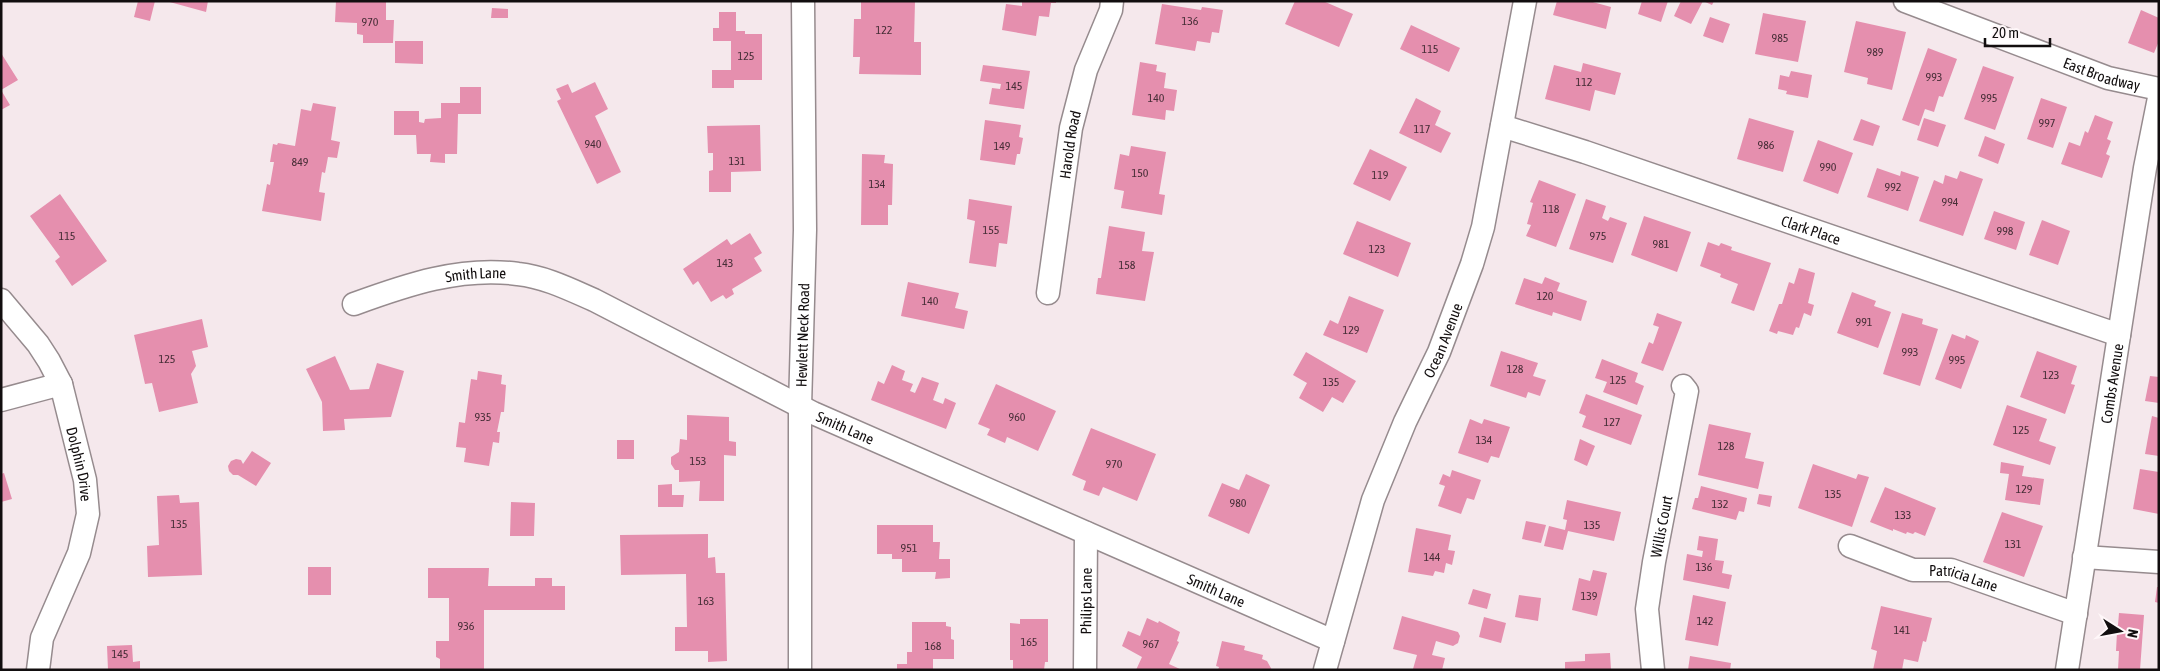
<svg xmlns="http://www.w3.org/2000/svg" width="2160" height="671" viewBox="0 0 2160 671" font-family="'Asap Condensed',sans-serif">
	<rect width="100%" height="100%" fill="#f5e8ec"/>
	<g fill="#e58fae">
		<path d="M138,1H155L150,21L134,17Z"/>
		<path d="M166,1H208L206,12Z"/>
		<path d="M336,1H386V20H394L393,43H363V35L357,34V23L335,22Z"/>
		<path d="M861,1H915L914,42H921V75L859,74L860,57H853L854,19H861Z"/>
		<path d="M1022,1H1056V3H1051L1049,17L1039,16L1036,36L1002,30L1006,4L1022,6Z"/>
		<path d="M1295,1H1323L1353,14L1339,47L1285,24Z"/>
		<path d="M1557,1H1589L1611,7L1606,29L1553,15Z"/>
		<path d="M1642,1H1668L1661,22L1638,14Z"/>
		<path d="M1681,1H1714L1712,5L1703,1L1691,24L1674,16Z"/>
		<path d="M1162,4L1201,10L1202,7L1223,10L1219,33L1212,32L1210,43L1197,41L1195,51L1155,44Z"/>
		<path d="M492,8L508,9V18H491Z"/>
		<path d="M2141,10L2159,18V41L2154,53L2128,43Z"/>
		<path d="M719,12H736V31H745V34H762V80H734V88H712V70H731V41H713V28H719Z"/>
		<path d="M1763,13L1806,21L1798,62L1755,54Z"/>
		<path d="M1710,17L1730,24L1723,43L1703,36Z"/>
		<path d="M1856,21L1906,32L1892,90L1867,84L1868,78L1844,72Z"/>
		<path d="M1411,25L1460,48L1449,72L1400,49Z"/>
		<path d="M395,41H423V64L395,63Z"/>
		<path d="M1928,48L1957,59L1943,97L1939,96L1934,112L1925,109L1919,126L1902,120Z"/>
		<path d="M1,53L18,80L1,90L10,105L1,110Z"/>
		<path d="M1140,62L1157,65L1156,71L1166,73L1164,88L1177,90L1174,111L1166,110L1165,120L1132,115Z"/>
		<path d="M1583,63L1621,73L1615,95L1595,90L1590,111L1545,99L1554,65L1581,72Z"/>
		<path d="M983,65L1030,71L1024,109L989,104L992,88L1000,89L1001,84L980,81Z"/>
		<path d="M1983,66L2014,77L1995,130L1964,119Z"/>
		<path d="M1791,71L1812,75L1808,98L1786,94L1787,91L1778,89L1780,75L1789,77Z"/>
		<path d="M595,82L608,109L595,116L621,172L597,184L557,101L561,99L556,89L568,84L572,93Z"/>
		<path d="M460,87H481V114H458L457,154H445V163L430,162L431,154H417L416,135H394V111H419V122L424,123L425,119L441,118V103H460Z"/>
		<path d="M1416,98L1441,111L1435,125L1451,133L1441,153L1399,133Z"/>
		<path d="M2041,98L2067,107L2053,148L2027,139Z"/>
		<path d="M313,103L336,107L331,140L340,142L337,158L328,157L325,173L322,172L319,192L325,193L321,221L262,211L267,184L270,185L274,162H270L273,144L277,145L278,143L295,146L301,109L311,111Z"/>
		<path d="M2095,115L2113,122L2107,139L2111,141L2106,154L2110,156L2102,178L2061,164L2069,142L2080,146L2085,131L2088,133Z"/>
		<path d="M1749,118L1794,131L1783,172L1737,159Z"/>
		<path d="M1924,118L1946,125L1938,147L1917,140Z"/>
		<path d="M1861,119L1880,126L1873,146L1853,140Z"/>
		<path d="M985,120L1021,125L1019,137L1023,138L1020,154H1017L1015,165L980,160Z"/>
		<path d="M760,125L761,171L731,172V192H709V171L713,170V153H708L707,126Z"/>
		<path d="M1985,136L2005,144L1998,164L1978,156Z"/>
		<path d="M1818,140L1853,153L1838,194L1803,181Z"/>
		<path d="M1131,146L1166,152L1159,194L1165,195L1162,215L1121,208L1124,191L1114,189L1120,154L1129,156Z"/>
		<path d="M1370,149L1407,167L1390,201L1353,184Z"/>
		<path d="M862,154L885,155L884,163L893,164L892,205H888V225H861Z"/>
		<path d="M1877,168L1900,176L1901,171L1919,177L1908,211L1867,197Z"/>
		<path d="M1960,171L1983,179L1963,236L1919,221L1934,180L1943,184L1945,175L1957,179Z"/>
		<path d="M1539,180L1576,194L1556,247L1526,236L1531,225L1527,224L1533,203L1530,202Z"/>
		<path d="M60,194L107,261L72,286L55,261L60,257L30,216Z"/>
		<path d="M969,199L1012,206L1007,244L999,243L996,267L969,263L975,221L967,219Z"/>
		<path d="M1586,199L1606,206L1602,218L1608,221L1610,217L1627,223L1613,263L1569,249Z"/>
		<path d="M1994,211L2025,222L2016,250L1984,239Z"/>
		<path d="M1644,216L1691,232L1677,272L1631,255Z"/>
		<path d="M2042,220L2070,231L2058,265L2029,255Z"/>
		<path d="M1357,221L1411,243L1398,277L1343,254Z"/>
		<path d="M1109,226L1145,232L1142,251L1154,252L1145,301L1096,294L1098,278H1101Z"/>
		<path d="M750,233L762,253L754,258L762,271L732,289L734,294L726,299L723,295L711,302L698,281L693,285L683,269L727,239L731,245Z"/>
		<path d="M1708,242L1719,246L1721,243L1732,247L1731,250L1771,263L1754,311L1731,303L1738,284L1720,277L1721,274L1700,266Z"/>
		<path d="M1799,268L1815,273L1808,303L1814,305L1811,316L1804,313L1799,328L1796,327L1793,335L1778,331L1777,334L1769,331L1779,304H1782L1789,282L1794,284Z"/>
		<path d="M1545,277L1560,283L1557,291L1587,301L1581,321L1553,312L1552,316L1515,304L1524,278L1542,284Z"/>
		<path d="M908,282L959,293L955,308L968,311L964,329L901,316Z"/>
		<path d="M1852,292L1876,301L1874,306L1891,312L1878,348L1837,333Z"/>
		<path d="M1349,296L1384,310L1367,353L1323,335L1330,320L1338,324Z"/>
		<path d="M1657,313L1682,322L1663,371L1641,363L1649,342L1653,344L1659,327L1653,325Z"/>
		<path d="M1902,313L1923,319L1922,324L1938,329L1920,386L1883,374Z"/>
		<path d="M202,319L208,347L192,351L196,366L191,374L198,403L159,412L152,383L145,384L134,335Z"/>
		<path d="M1952,334L1965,339L1966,335L1979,341L1961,389L1935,379Z"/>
		<path d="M1501,351L1538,363L1533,376L1546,380L1540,396L1528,392L1526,398L1490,386Z"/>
		<path d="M2037,351L2077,366L2071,384L2075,385L2065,414L2020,397Z"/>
		<path d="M1306,352L1356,381L1343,403L1332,397L1323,412L1299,398L1307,383L1293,375Z"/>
		<path d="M335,356L350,390L369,389L377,363L404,371L391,417L344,419L345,430L323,431L322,402L306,369Z"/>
		<path d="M1602,359L1638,373L1635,382L1644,386L1637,405L1603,392L1607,382L1595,378Z"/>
		<path d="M892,365L905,371L902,380L913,384L910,391L915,393L922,377L939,383L933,400L943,404L945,398L956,403L946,429L871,400L878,381L884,384Z"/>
		<path d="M478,371L502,375L501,384L506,385L504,412H501L497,432H500L499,443L493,442L489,466L464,462L466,448L456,447L459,422L465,423L471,379L477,380Z"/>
		<path d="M2150,376L2159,377V403L2145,401Z"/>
		<path d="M996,384L1056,411L1038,451L1007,437L1005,443L987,435L990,429L978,424Z"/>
		<path d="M1586,394L1642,415L1631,445L1582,427L1586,416L1579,413Z"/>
		<path d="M2007,405L2047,419L2039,441L2056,447L2050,465L1993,445Z"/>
		<path d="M687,415L729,417V441L736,442V456L724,455V501H699L700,481L679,482V470H675L671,464V457L679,452L680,439L687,440Z"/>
		<path d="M2152,416L2159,418V456L2145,454Z"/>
		<path d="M1470,419L1482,424L1484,419L1510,427L1499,458L1491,456L1488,463L1458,453Z"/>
		<path d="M1709,424L1751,433L1745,458L1764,462L1758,489L1698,475Z"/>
		<path d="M1091,428L1156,454L1137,501L1103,487L1099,496L1083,490L1086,481L1072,475Z"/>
		<path d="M1580,439L1595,446L1587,466L1574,460Z"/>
		<rect x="617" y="440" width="17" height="19"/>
		<path d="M252,451L271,463L256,486L238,475H233L229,471L228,466L231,461L236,459L241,460L243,464Z"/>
		<path d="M2001,462L2024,466L2022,476L2044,479L2040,505L2005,500L2009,474L2000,473Z"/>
		<path d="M1813,464L1856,479L1858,474L1869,477L1852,527L1798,508Z"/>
		<path d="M2140,469L2159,472V514L2133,509Z"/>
		<path d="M1452,470L1481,480L1474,500L1467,498L1461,514L1438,506L1445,486L1439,484L1443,474L1450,477Z"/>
		<path d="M4,473L12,499L1,502V474Z"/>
		<path d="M1246,474L1270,485L1249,534L1208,516L1222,483L1239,490Z"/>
		<path d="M672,484V495H684L683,507H658V485Z"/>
		<path d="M1701,486L1747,498L1744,512L1739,511L1736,520L1692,509L1695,498H1698Z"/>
		<path d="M1885,487L1936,508L1925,536L1915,532L1913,534L1907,532L1906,534L1893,529V531L1870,522Z"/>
		<path d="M1759,494L1772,496L1770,507L1757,504Z"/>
		<path d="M179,495L180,503L199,502L202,575L148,577L147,546L159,545L157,496Z"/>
		<path d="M1567,500L1621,512L1614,541L1568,531L1563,550L1544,546L1549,526L1565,530L1567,520L1563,519Z"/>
		<path d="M511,502L535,503L534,536H510Z"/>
		<path d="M2002,512L2043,526L2024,577L1983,562Z"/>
		<path d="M1526,521L1546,525L1541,543L1522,539Z"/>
		<path d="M877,525H933V542H940L939,559H950V578L935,579L936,572H902V559H892V554H877Z"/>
		<path d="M1416,528L1451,535L1448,550L1455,551L1452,565L1446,563L1444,573L1435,571L1433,576L1408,572Z"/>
		<path d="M708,534V558L715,557L716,573H725L727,661L708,662V651H675V627H687L686,574L621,575L620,535Z"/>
		<path d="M1699,536L1718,539L1715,560L1724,561L1722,573L1732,575L1729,589L1683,580L1687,554L1702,557L1703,551L1697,550Z"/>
		<rect x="308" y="567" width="23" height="28"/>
		<path d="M428,568H489L488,586H535V578H552V586H565V610H484V670H440V659L436,657V641H449V598H428Z"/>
		<path d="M1593,570L1607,573L1597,616L1572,610L1579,578L1590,581Z"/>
		<path d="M2157,587H2159V603L2155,602Z"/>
		<path d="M1473,589L1491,594L1487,609L1468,604Z"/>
		<path d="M1519,595L1541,598L1538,621L1515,617Z"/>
		<path d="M1693,595L1726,602L1718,646L1685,640Z"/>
		<path d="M1881,606L1932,618L1926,642L1923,641L1918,662L1904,659L1902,670H1873L1877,651L1871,649Z"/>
		<path d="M2119,613L2144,615L2140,670H2118L2119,651H2116L2117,632H2113V625H2118Z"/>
		<path d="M1402,616L1458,632L1460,636L1458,643L1453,646L1436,641L1432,655L1445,658L1442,670L1413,669L1417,655L1393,649Z"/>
		<path d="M1484,617L1506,623L1501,643L1479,637Z"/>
		<path d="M1147,618L1158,623L1159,621L1180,632L1177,641L1179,642L1169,664L1182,670H1136L1142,657L1122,646L1128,631L1140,636Z"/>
		<path d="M1020,619H1048V662H1045L1044,670H1013V660H1010V623L1020,624Z"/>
		<path d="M912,622H946V626L951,627V639L954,640V659H933V670H897V664H907V652H912Z"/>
		<path d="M1222,641L1245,646L1244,650L1263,655L1262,659L1267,661L1272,670H1218L1219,667L1216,666Z"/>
		<path d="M132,645L133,662L140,661V670H108L107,646Z"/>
		<path d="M1610,653L1611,670H1565V662L1585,661V654Z"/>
		<path d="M1690,656L1731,663L1730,670H1688Z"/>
	</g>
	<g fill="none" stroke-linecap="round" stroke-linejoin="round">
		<g stroke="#968b8e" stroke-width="25">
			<g id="minor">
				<path id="s1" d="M1905,1L2108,78L2159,89"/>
				<path id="s2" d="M1502,126L1585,152L2119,335"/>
				<path id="s3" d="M1048,293L1071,128L1086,70L1111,10L1112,1"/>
				<path id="s4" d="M1,300L38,344L49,361L61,384L85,480L88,514L79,553L42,638L38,670"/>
				<path id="s5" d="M354,304C406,285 461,266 518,274C545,277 569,289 594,300L813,413L1333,641"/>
				<path d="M1,400L61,384"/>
				<path id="s6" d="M1850,546L1913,570H1951L2076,614"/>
				<path d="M2084,557L2159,562"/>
				<path id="s7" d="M800,670V407L805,230L803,1"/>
				<path id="s8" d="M1085,670L1086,533"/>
				<path id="s9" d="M1325,670L1373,500L1405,422L1439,352L1472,264L1483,227L1525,1"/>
				<path id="s10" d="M1653,670L1647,609L1654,562L1687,391L1683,386"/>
				<path id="s11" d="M2067,670L2145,168L2159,98"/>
			</g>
		</g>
		<use href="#minor" stroke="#fff" stroke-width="22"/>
	</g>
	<g text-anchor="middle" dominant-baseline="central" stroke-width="4" stroke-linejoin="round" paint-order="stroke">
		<g font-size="12" fill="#472e37">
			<text x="1190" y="21">136</text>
			<text x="370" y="22">970</text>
			<text x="884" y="30">122</text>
			<text x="1780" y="38">985</text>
			<text x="1430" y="49">115</text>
			<text x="1875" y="52">989</text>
			<text x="746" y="56">125</text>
			<text x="1934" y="77">993</text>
			<text x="1584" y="82">112</text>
			<text x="1014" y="86">145</text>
			<text x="1156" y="98">140</text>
			<text x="1989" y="98">995</text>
			<text x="2047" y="123">997</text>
			<text x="1422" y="129">117</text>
			<text x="593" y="144">940</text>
			<text x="1766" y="145">986</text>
			<text x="1002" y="146">149</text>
			<text x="737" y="161">131</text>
			<text x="300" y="162">849</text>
			<text x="1828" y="167">990</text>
			<text x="1140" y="173">150</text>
			<text x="1380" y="175">119</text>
			<text x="877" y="184">134</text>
			<text x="1893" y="187">992</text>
			<text x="1950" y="202">994</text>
			<text x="1551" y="209">118</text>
			<text x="991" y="230">155</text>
			<text x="2005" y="231">998</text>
			<text x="67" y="236">115</text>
			<text x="1598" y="236">975</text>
			<text x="1661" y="244">981</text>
			<text x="1377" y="249">123</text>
			<text x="725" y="263">143</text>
			<text x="1127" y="265">158</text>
			<text x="1545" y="296">120</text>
			<text x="930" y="301">140</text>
			<text x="1864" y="322">991</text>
			<text x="1351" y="330">129</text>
			<text x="1910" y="352">993</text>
			<text x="167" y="359">125</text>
			<text x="1957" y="360">995</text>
			<text x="1515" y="369">128</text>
			<text x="2051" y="375">123</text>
			<text x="1618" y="380">125</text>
			<text x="1331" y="382">135</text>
			<text x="483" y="417">935</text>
			<text x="1017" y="417">960</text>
			<text x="1612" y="422">127</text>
			<text x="2021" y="430">125</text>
			<text x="1484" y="440">134</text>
			<text x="1726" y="446">128</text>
			<text x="698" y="461">153</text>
			<text x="1114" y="464">970</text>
			<text x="2024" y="489">129</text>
			<text x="1833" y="494">135</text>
			<text x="1238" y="503">980</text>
			<text x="1720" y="504">132</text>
			<text x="1903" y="515">133</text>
			<text x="179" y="524">135</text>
			<text x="1592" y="525">135</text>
			<text x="2013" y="544">131</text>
			<text x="909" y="548">951</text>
			<text x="1432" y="557">144</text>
			<text x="1704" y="567">136</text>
			<text x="1589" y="596">139</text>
			<text x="706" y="601">163</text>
			<text x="1705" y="621">142</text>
			<text x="466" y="626">936</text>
			<text x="1902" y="630">141</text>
			<text x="1029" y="642">165</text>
			<text x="1151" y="644">967</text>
			<text x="933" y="646">168</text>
			<text x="120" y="654">145</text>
		</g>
		<g font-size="15" fill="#120e0f" stroke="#fff7f9">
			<text stroke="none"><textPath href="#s1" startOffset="210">East Broadway</textPath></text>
			<text stroke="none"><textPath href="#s3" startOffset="150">Harold Road</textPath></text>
			<text stroke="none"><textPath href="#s2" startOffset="326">Clark Place</textPath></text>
			<text stroke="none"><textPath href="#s5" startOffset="126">Smith Lane</textPath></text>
			<text stroke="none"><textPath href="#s7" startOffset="335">Hewlett Neck Road</textPath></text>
			<text stroke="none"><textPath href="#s9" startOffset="351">Ocean Avenue</textPath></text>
			<text stroke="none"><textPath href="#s11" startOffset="290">Combs Avenue</textPath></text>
			<text stroke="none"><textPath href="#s5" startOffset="531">Smith Lane</textPath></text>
			<text stroke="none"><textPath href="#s4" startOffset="186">Dolphin Drive</textPath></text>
			<text stroke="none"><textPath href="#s10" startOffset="145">Willis Court</textPath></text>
			<text stroke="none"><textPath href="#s6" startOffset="119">Patricia Lane</textPath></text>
			<text stroke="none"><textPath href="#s5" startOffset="936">Smith Lane</textPath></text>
			<text stroke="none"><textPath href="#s8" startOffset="69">Philips Lane</textPath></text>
		</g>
	</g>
	<rect width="2160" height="671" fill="none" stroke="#120e0f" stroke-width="5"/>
	<g transform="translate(2120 631) rotate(101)" stroke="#fff7f9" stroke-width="4" paint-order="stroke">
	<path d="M0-4L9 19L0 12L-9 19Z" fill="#120e0f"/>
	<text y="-8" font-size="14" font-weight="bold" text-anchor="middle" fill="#120e0f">N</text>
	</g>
	<path d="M1985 38v8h65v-8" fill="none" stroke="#120e0f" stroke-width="2.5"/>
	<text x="1992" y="38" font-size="15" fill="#120e0f" stroke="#fff7f9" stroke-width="4" paint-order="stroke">20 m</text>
</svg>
